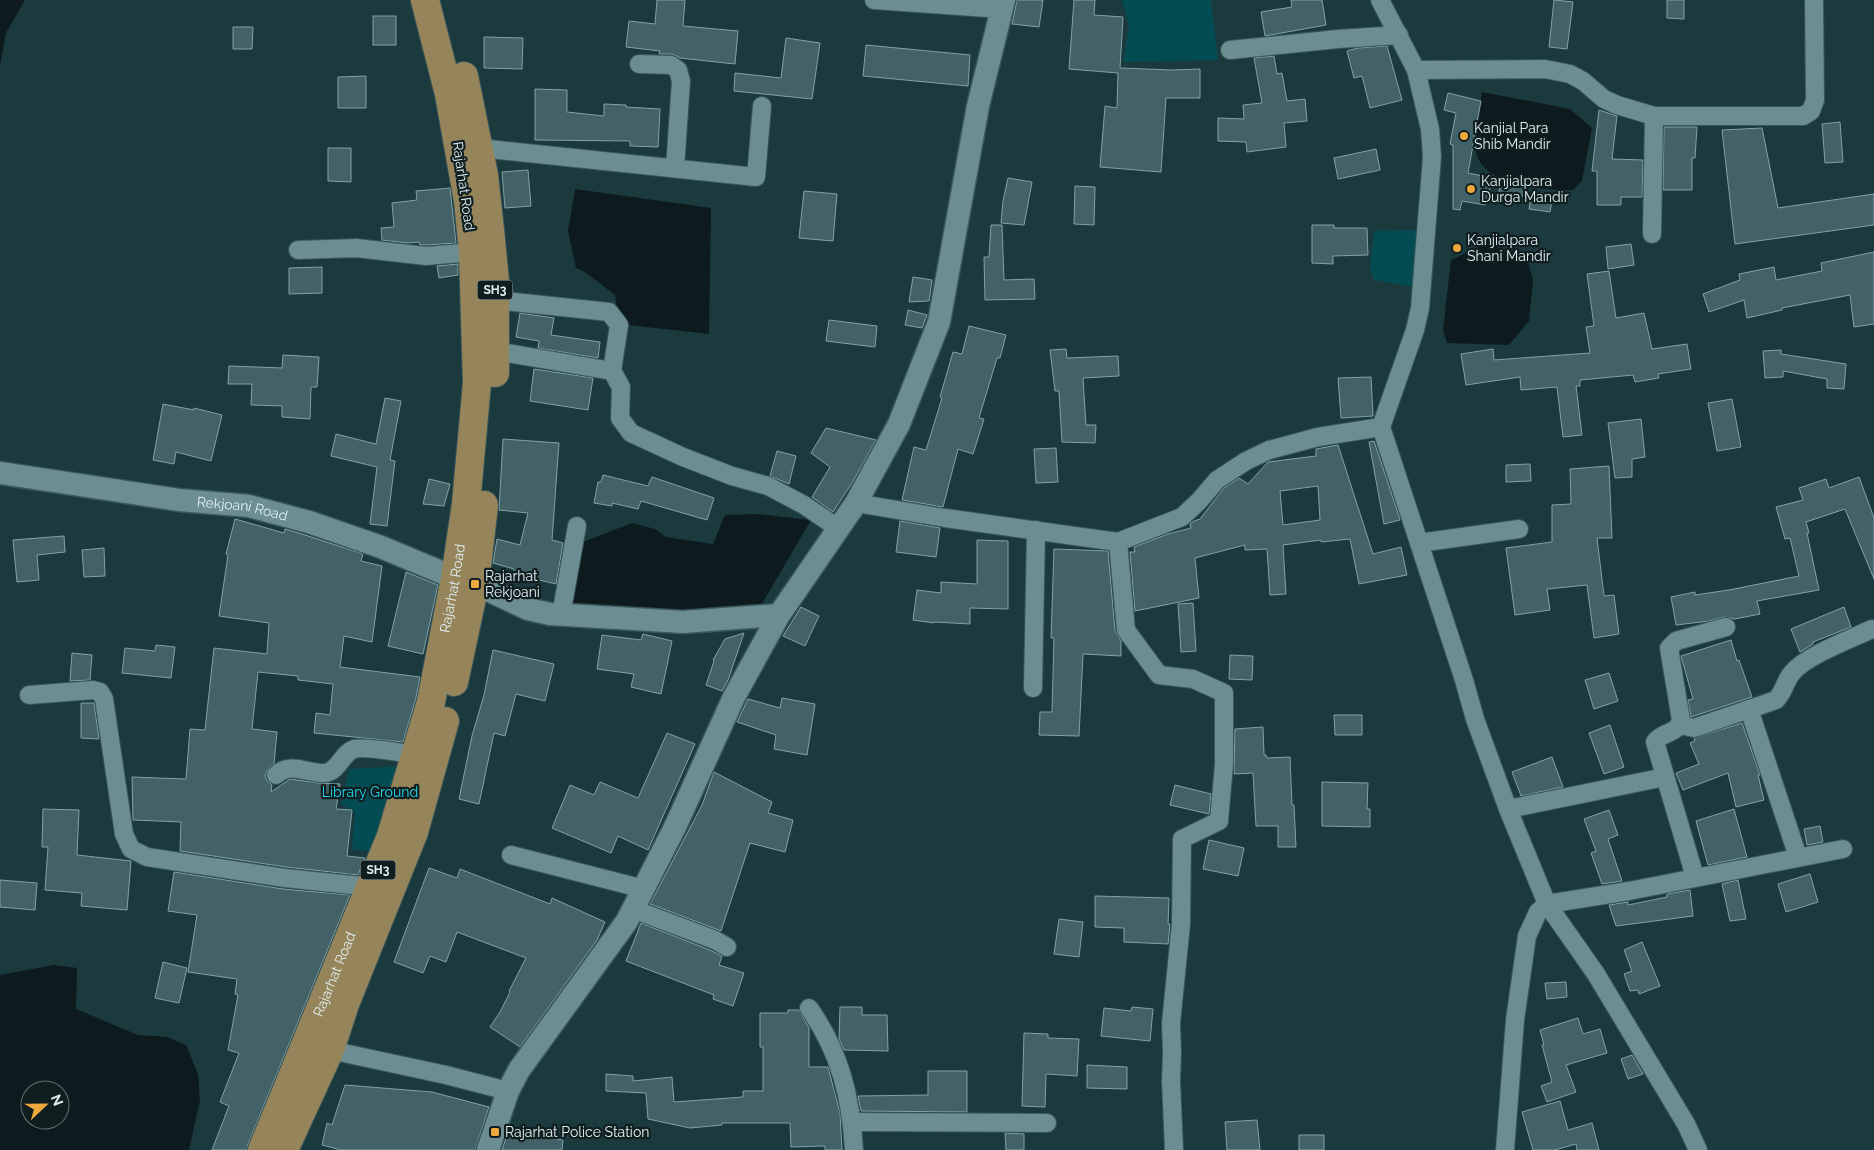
<svg xmlns="http://www.w3.org/2000/svg" width="1874" height="1150" viewBox="0 0 1874 1150" font-family="Raleway,sans-serif">
	<rect width="100%" height="100%" fill="#1b3a3e"/>
	<g fill="#044c54">
		<path d="M1122,0H1211L1218,60L1123,62L1129,27Z"/>
		<path d="M1428,230L1422,288L1374,280L1370,268L1374,231Z"/>
		<path d="M402,766L379,853L352,849L355,811L341,805L349,769Z"/>
	</g>
	<g fill="#0d1b1e" fill-rule="evenodd">
		<path d="M0,0H25L6,33L0,66Z"/>
		<path d="M1482,92L1570,109L1592,128L1582,181L1573,190C1547,191 1489,186 1478,158C1471,140 1479,111 1482,92Z"/>
		<path d="M575,189L711,208L709,334L619,324L615,295L585,272L576,268L568,231Z"/>
		<path d="M1485,244L1518,253L1528,262L1533,280L1529,321L1509,345L1447,343L1443,330L1451,260Z"/>
		<path d="M758,514L811,520L759,609L736,614L569,608L583,542L632,523L655,529L666,537L713,544L725,515Z"/>
		<path d="M54,965L77,968L76,1009L138,1035L167,1037L186,1045L198,1074L200,1100L189,1150H0V975ZM30,1090H60V1120H30Z"/>
	</g>
	<g fill="#436267" stroke="#81a2a8" fill-rule="evenodd">
		<path d="M657,0H685L683,26L738,31L735,64L680,58L672,54H659L660,51L626,47L629,21L655,24Z"/>
		<path d="M1017,0H1043L1039,27L1012,24Z"/>
		<path d="M1074,0H1095L1094,15L1123,17L1120,68L1172,70L1200,69V98H1166L1161,172L1100,167L1105,106L1117,108L1118,73L1069,69Z"/>
		<path d="M1291,0H1322L1326,25L1265,36L1261,12L1292,7Z"/>
		<path d="M1554,0L1573,2L1567,49L1549,47Z"/>
		<path d="M1667,0H1684V19L1667,18Z"/>
		<rect x="373" y="16" width="23" height="29"/>
		<path d="M233,27H253L252,49H233Z"/>
		<path d="M484,37L523,38L522,69L484,68Z"/>
		<path d="M786,38L820,43L812,99L734,91L735,73L781,78Z"/>
		<path d="M866,45L970,55L968,86L863,76Z"/>
		<path d="M1387,46L1402,100L1370,108L1362,76L1354,78L1347,51L1358,48Z"/>
		<path d="M1274,56L1277,74L1282,73L1287,101L1305,99L1307,121L1284,123L1286,147L1247,152L1246,142L1218,141V118L1244,119L1243,105L1262,103L1254,58Z"/>
		<path d="M366,76V108H338V77Z"/>
		<path d="M535,89L567,90V112L604,116V104L626,105V107L660,109L658,147L630,146V141L535,140Z"/>
		<path d="M1448,93L1481,101L1468,173L1493,178L1485,205L1462,201L1460,210L1453,209V145L1450,144L1456,113L1444,110Z"/>
		<path d="M1599,110L1617,116L1612,159L1643,160L1642,197H1621V205H1597V171H1592Z"/>
		<path d="M1840,122L1843,162L1825,163L1822,124Z"/>
		<path d="M1664,127H1697L1695,158H1692V190H1663Z"/>
		<path d="M1762,128L1778,208L1874,194V225L1735,244L1722,130Z"/>
		<path d="M328,148H351V182L328,181Z"/>
		<path d="M1376,149L1380,170L1338,179L1334,158Z"/>
		<path d="M528,170L531,206L505,208L502,172Z"/>
		<path d="M1501,177L1525,181L1523,196L1499,192Z"/>
		<path d="M1008,178L1032,182L1024,225L1001,223L1003,201Z"/>
		<path d="M1075,186L1095,187L1094,225L1074,224Z"/>
		<path d="M450,188L456,243L426,245H420L419,242L408,243L382,240L381,228L394,227L392,203L417,200L416,191Z"/>
		<path d="M804,191L837,194L833,241L799,238Z"/>
		<path d="M1532,192L1553,194L1550,212L1529,209Z"/>
		<path d="M991,225H1002L1004,280L1034,279L1035,299L985,300L984,257H989Z"/>
		<path d="M1312,225H1334V228H1367L1368,255L1333,256V264L1312,263Z"/>
		<path d="M1631,244L1634,265L1608,269L1606,247Z"/>
		<path d="M1874,252V324L1854,327L1850,295L1782,308V310L1747,318L1744,300L1709,312L1703,294L1740,280L1739,274L1774,267L1776,280L1822,271L1821,263Z"/>
		<path d="M458,264V275L439,278L437,266Z"/>
		<path d="M322,267V293L289,294V268Z"/>
		<path d="M1609,271L1616,318L1644,313L1652,349L1687,344L1691,369L1658,374L1659,378L1635,382L1633,375L1580,380V386H1576L1582,435L1563,437L1557,387L1521,390L1520,377L1466,385L1461,354L1493,349L1494,360L1590,353L1586,327L1594,326L1587,274Z"/>
		<path d="M913,277L932,280L929,301L909,302Z"/>
		<path d="M908,310L927,315L922,328L905,325Z"/>
		<path d="M520,313L554,318L551,335L600,342L598,358L538,348L539,341L516,337Z"/>
		<path d="M829,320L877,326L875,347L826,341Z"/>
		<path d="M969,326L1006,335L1000,358H997L979,418L984,419L973,454L958,449L943,507L902,500L914,447L926,450L942,398L940,397L953,352L962,354Z"/>
		<path d="M1066,349L1067,358L1118,356L1119,376L1083,378L1086,425H1096L1095,443L1062,442L1059,391H1055L1050,350Z"/>
		<path d="M1781,350V354L1846,364L1844,389L1827,388V379L1783,371V377L1765,378L1763,351Z"/>
		<path d="M283,355L319,357L317,387H311L310,419L282,417V406L251,405L252,384H228L229,366L282,368Z"/>
		<path d="M534,369L593,378L588,410L530,401Z"/>
		<path d="M1371,377L1373,416L1341,418L1338,378Z"/>
		<path d="M385,398L401,401L390,460L395,461L387,526L370,524L377,467L331,456L336,434L376,444Z"/>
		<path d="M1732,399L1741,447L1717,451L1708,403Z"/>
		<path d="M163,404L194,410V408L222,415L211,461L176,452L174,464L153,460Z"/>
		<path d="M1641,419L1645,457L1632,459V477L1615,478L1608,423Z"/>
		<path d="M826,428L876,440L852,483L833,512L812,497L830,467L811,453Z"/>
		<path d="M503,439L559,443L552,540L563,543L556,584L513,574L514,569L493,563L497,539L520,545L528,513L499,510Z"/>
		<path d="M1374,441L1398,513L1400,520L1384,524L1369,442Z"/>
		<path d="M1338,445L1373,554L1401,547L1407,575L1359,584L1350,539L1321,542V540L1283,545L1286,594L1270,595L1267,549L1245,550V545L1195,558L1199,598L1135,611L1130,552H1135L1134,547L1168,534L1191,528L1190,524L1194,521L1200,519L1224,488L1239,478L1248,484L1268,462L1316,456V449ZM1318,486L1320,520L1283,525L1280,491Z"/>
		<path d="M1056,448L1058,482L1036,483L1034,449Z"/>
		<path d="M777,451L796,456L789,484L770,476Z"/>
		<path d="M1530,464L1531,481L1506,482V465Z"/>
		<path d="M1609,466L1612,538H1597L1604,596L1614,595L1619,634L1594,638L1587,585L1547,589L1550,610L1515,615L1506,548L1552,542V505L1571,504L1570,469Z"/>
		<path d="M603,475L648,486L652,477L714,498L707,520L641,501L638,509L612,503V506L594,503L598,482H601Z"/>
		<path d="M1859,477L1874,518V579L1845,509L1806,522L1809,533H1807L1819,590L1757,601L1760,614L1735,619L1724,617L1709,621L1676,625L1671,597L1695,592V595L1729,590L1799,576L1790,538L1785,539L1776,507L1803,500L1799,488L1826,479L1829,488Z"/>
		<path d="M429,479L450,484L444,506L423,504Z"/>
		<path d="M235,519L284,533L285,529L305,535L363,554L361,561L382,566L372,642L344,636L340,667L420,677L416,698L403,742L314,733L316,713L330,715L333,684L298,680V676L258,672L252,729L277,732L274,764L267,770L265,776L267,781L272,785L271,792L290,779L318,783L340,784L336,809L352,810L347,856L365,858L358,875L286,867L180,851L181,822L133,820L132,777L186,779L190,729L205,730L214,648L267,654L269,623L219,616L228,555L226,554Z"/>
		<path d="M900,521L940,528L936,557L896,552Z"/>
		<path d="M64,536L65,552L37,555L39,580L17,582L13,540Z"/>
		<path d="M977,540L1008,541V609L970,608V624L934,622V623L913,620L917,590L941,593V582L977,584Z"/>
		<path d="M104,548L105,576L84,577L82,550Z"/>
		<path d="M1054,549L1108,551L1115,631L1121,641V656L1083,654L1079,736L1039,735L1040,712H1052L1054,638H1051Z"/>
		<path d="M406,572L438,585L423,654L388,646Z"/>
		<path d="M1193,603L1196,651L1181,652L1178,604Z"/>
		<path d="M801,607L819,616L805,646L783,636Z"/>
		<path d="M1844,607L1851,627L1813,642V644L1800,652L1791,629Z"/>
		<path d="M744,633L728,680L722,691L706,685L714,661L713,660L725,639Z"/>
		<path d="M643,634L672,641L661,694L631,687L634,674L597,669L602,635L641,640Z"/>
		<path d="M1731,640L1737,661L1739,660L1752,697L1691,717L1688,700L1693,699L1681,656Z"/>
		<path d="M156,645L175,647L171,678L122,673L125,648L155,651Z"/>
		<path d="M493,650L554,664L545,701L516,694L505,736L494,733L479,804L459,799L472,736L484,695Z"/>
		<path d="M72,653L92,655L90,680L70,681Z"/>
		<path d="M1230,655L1253,656L1252,680L1229,679Z"/>
		<path d="M1609,673L1618,701L1594,709L1585,680Z"/>
		<path d="M782,698L815,704L807,755L774,749L776,735L737,722L748,699L780,708Z"/>
		<path d="M81,703H94L99,739L81,738Z"/>
		<path d="M1334,715H1362V735H1335Z"/>
		<path d="M1742,723L1760,775H1758L1764,800L1736,807L1728,773L1683,790L1676,773L1699,764L1690,743L1695,741L1694,738Z"/>
		<path d="M1610,725L1624,767L1604,774L1589,733Z"/>
		<path d="M1263,727L1264,755H1266L1267,758L1290,757L1292,805H1294L1296,847H1278V826H1256L1253,773L1234,774L1235,729Z"/>
		<path d="M667,733L695,744L648,850L618,836L611,853L552,828L570,785L594,795L600,782L638,798Z"/>
		<path d="M1552,757L1563,787L1521,796L1512,772Z"/>
		<path d="M714,772L772,802L768,813L793,820L785,852L750,843L721,931L650,904L702,805Z"/>
		<path d="M1322,782L1368,783L1367,809H1370V827L1322,826Z"/>
		<path d="M1175,785L1211,794L1209,814L1170,805Z"/>
		<path d="M43,809L79,810L77,855L131,861L127,910L81,906L82,893L45,890L48,847H42Z"/>
		<path d="M1734,809L1747,857L1708,865L1696,821Z"/>
		<path d="M1609,810L1618,835L1608,839L1622,881L1602,884L1591,853L1596,851L1584,819Z"/>
		<path d="M1820,826L1823,842L1807,845L1804,829Z"/>
		<path d="M1209,840L1244,848L1238,876L1203,869Z"/>
		<path d="M429,868L457,878L460,869L550,904L552,898L605,922L597,940L520,1047L490,1027L500,1012L510,992L509,991L526,958L457,932L446,962L430,956L423,973L394,962Z"/>
		<path d="M174,872L283,889L350,895L248,1144L247,1150H212L229,1106L220,1102L239,1053L228,1050L238,995L235,994L237,979L188,972L197,915L168,911Z"/>
		<path d="M1810,874L1818,902L1786,912L1778,884Z"/>
		<path d="M0,880L37,883L35,910L0,907Z"/>
		<path d="M1738,880L1746,919L1730,921L1722,884Z"/>
		<path d="M1690,890L1693,916L1616,926L1609,905L1628,902V905L1667,897V894Z"/>
		<path d="M1095,896L1169,898L1168,924H1170L1168,944L1124,942V928L1095,927Z"/>
		<path d="M1059,919L1083,922L1079,957L1054,954Z"/>
		<path d="M641,923L710,950L722,956L719,965L744,973L733,1006L713,999L714,995L626,961Z"/>
		<path d="M1642,942L1660,986L1639,994L1638,990L1630,991L1624,974L1632,971L1624,950Z"/>
		<path d="M163,962L187,968L179,1003L155,998Z"/>
		<path d="M1566,982L1567,997L1547,999L1545,983Z"/>
		<path d="M840,1007H862V1015H887L888,1051L844,1050L839,1039Z"/>
		<path d="M1132,1007L1153,1009L1150,1041L1101,1036L1104,1008L1131,1011Z"/>
		<path d="M788,1010H799L809,1028V1067H828L840,1113L842,1150H825V1146L791,1147L790,1123H722V1125L690,1128L648,1119L646,1093L606,1091V1074L633,1076V1081L672,1077L674,1102L743,1097V1091H763V1047H760V1013H788Z"/>
		<path d="M1578,1018L1583,1034L1600,1029L1607,1053L1566,1065L1576,1092L1547,1102L1541,1086L1552,1082L1542,1045H1544L1540,1030Z"/>
		<path d="M1024,1033L1048,1034V1038L1079,1039L1077,1076L1046,1074L1045,1107L1022,1106Z"/>
		<path d="M1632,1055L1643,1074L1628,1079L1621,1059Z"/>
		<path d="M1087,1065L1127,1067V1089L1087,1088Z"/>
		<path d="M928,1071H967V1112L861,1111L858,1096L928,1095Z"/>
		<path d="M345,1085L432,1092L489,1107L475,1150H341L322,1145L327,1123L332,1125Z"/>
		<path d="M1560,1101L1568,1130L1592,1123L1599,1150H1577L1576,1144L1555,1150H1533L1522,1112Z"/>
		<path d="M1257,1120L1260,1150H1227L1225,1122Z"/>
		<path d="M508,1132L563,1140L562,1150H502Z"/>
		<path d="M1005,1133L1024,1134V1150H1006Z"/>
		<rect x="1299" y="1135" width="25" height="15"/>
	</g>
	<g fill="none" stroke-linecap="round" stroke-linejoin="round">
		<g stroke="#3a575a" stroke-width="20">
			<g id="minor">
				<path d="M874,0L1002,9"/>
				<path d="M1380,0L1416,70L1430,129L1432,157L1420,308L1415,330L1381,427L1464,680L1475,719L1508,809L1547,904L1596,974L1686,1124L1698,1150"/>
				<path d="M1230,50L1338,39L1399,35"/>
				<path d="M639,64L671,65L678,70L681,81L675,168"/>
				<path d="M1416,70L1545,69L1570,74L1583,81L1604,99L1617,105L1654,116H1803L1811,111L1815,100L1814,0"/>
				<path d="M479,148L756,177L762,106"/>
				<path d="M1652,234L1654,116"/>
				<path d="M298,250L356,248L426,256L473,252"/>
				<path d="M495,300L609,312L619,325L612,371"/>
				<path d="M495,351L612,371L621,387L620,418L631,433L683,457L732,476L768,486L804,505L838,528"/>
				<path d="M856,503L945,518L1118,542L1182,517L1199,501L1217,480L1246,461L1269,450L1318,437L1381,427"/>
				<path d="M1118,542L1126,630L1159,675L1193,679L1224,693V764L1219,821L1182,839L1181,924L1171,1023L1172,1053L1171,1081L1174,1150"/>
				<path d="M1419,543L1519,529"/>
				<path d="M561,615L577,526"/>
				<path d="M1033,688L1036,530"/>
				<path d="M29,695L93,690L100,692L104,699L124,834L131,849L147,857L285,878L371,887"/>
				<path d="M1749,709L1798,857"/>
				<path d="M1680,725L1694,728L1776,700C1784,692 1785,681 1792,673C1805,656 1851,639 1872,629"/>
				<path d="M276,775C291,761 308,774 325,773C339,771 342,753 354,749C363,746 404,753 416,755"/>
				<path d="M1508,809L1665,777"/>
				<path d="M511,855L644,889"/>
				<path d="M1695,877L1655,742C1661,732 1678,734 1681,720L1669,648L1676,641L1726,627"/>
				<path d="M633,909L715,940L727,947"/>
				<path d="M809,1008C840,1052 851,1097 854,1150"/>
				<path d="M330,1050L446,1075L508,1091"/>
				<path d="M852,1122L1047,1123"/>
				<path d="M1505,1150L1515,1020L1527,936L1538,912L1547,904L1629,891L1843,849"/>
			</g>
		</g>
		<g stroke="#3a575a" stroke-width="25">
			<g id="tertiary">
				<path id="s1" d="M0,473L179,500L249,506L309,522L381,547L455,578L475,584L528,609L550,614L683,622L779,615"/>
				<path d="M488,1150L508,1091L519,1070L627,921L675,827L734,697L779,615L856,503L899,424L939,322L978,106L1004,0"/>
			</g>
		</g>
		<g stroke="#3a575a" stroke-width="30">
			<g id="primary">
				<path d="M464,76L484,175L490,230L495,281V373"/>
				<path d="M454,682L475,584L484,505"/>
				<path id="s2" d="M262,1150L391,836L431,702L455,578L466,504L477,383L473,252L468,201L449,94L425,0"/>
				<path d="M284,1150L330,1050L345,1004L414,832L445,721"/>
			</g>
		</g>
		<use href="#minor" stroke="#6c8d92" stroke-width="18"/>
		<use href="#tertiary" stroke="#6c8d92" stroke-width="22"/>
		<use href="#primary" stroke="#96855a" stroke-width="28"/>
	</g>
	<g fill="#eea83c" stroke="#111e20" stroke-width="2">
		<circle cx="1464" cy="136" r="5"/>
		<circle cx="1471" cy="189" r="5"/>
		<circle cx="1457" cy="248" r="5"/>
		<rect x="470" y="579" width="10" height="10" rx="2.5"/>
		<rect x="490" y="1127" width="10" height="10" rx="2.5"/>
	</g>
	<g text-anchor="middle" dominant-baseline="central" stroke-width="4.5" stroke-linejoin="round" paint-order="stroke">
		<g fill="#111e20" stroke="#a0b0b3" stroke-width="1">
			<rect x="477.5" y="280.5" width="35" height="19" rx="4"/>
			<rect x="360.5" y="860.5" width="35" height="19" rx="4"/>
		</g>
		<g font-size="12" font-weight="bold" fill="#deeff2">
			<text x="495" y="290">SH3</text>
			<text x="378" y="870">SH3</text>
		</g>
		<g font-size="14" fill="#deeff2" stroke="#111e20" text-anchor="start">
			<text x="1474" y="128">Kanjial Para<tspan x="1474" dy="16">Shib Mandir</tspan></text>
			<text x="1481" y="181">Kanjialpara<tspan x="1481" dy="16">Durga Mandir</tspan></text>
			<text x="1467" y="240">Kanjialpara<tspan x="1467" dy="16">Shani Mandir</tspan></text>
			<text x="485" y="576">Rajarhat<tspan x="485" dy="16">Rekjoani</tspan></text>
			<text x="505" y="1132">Rajarhat Police Station</text>
		</g>
		<g font-size="14" fill="#deeff2" stroke="#111e20">
			<text transform="translate(464 186) rotate(82)">Rajarhat Road</text>
			<text stroke="none"><textPath href="#s1" startOffset="245">Rekjoani Road</textPath></text>
			<text stroke="none"><textPath href="#s2" startOffset="595">Rajarhat Road</textPath></text>
			<text stroke="none"><textPath href="#s2" startOffset="190">Rajarhat Road</textPath></text>
		</g>
		<g font-size="14" fill="#22d8ed" stroke="#111e20">
			<text x="370" y="792">Library Ground</text>
		</g>
	</g>
	<g transform="translate(45 1105) rotate(68)"><circle r="24" fill="#111e20" stroke="#637274"/>
	<path d="M0-4L9 19L0 12L-9 19Z" fill="#eea83c"/>
	<text y="-8" font-size="14" font-weight="bold" text-anchor="middle" fill="#deeff2">N</text>
	</g>
</svg>
